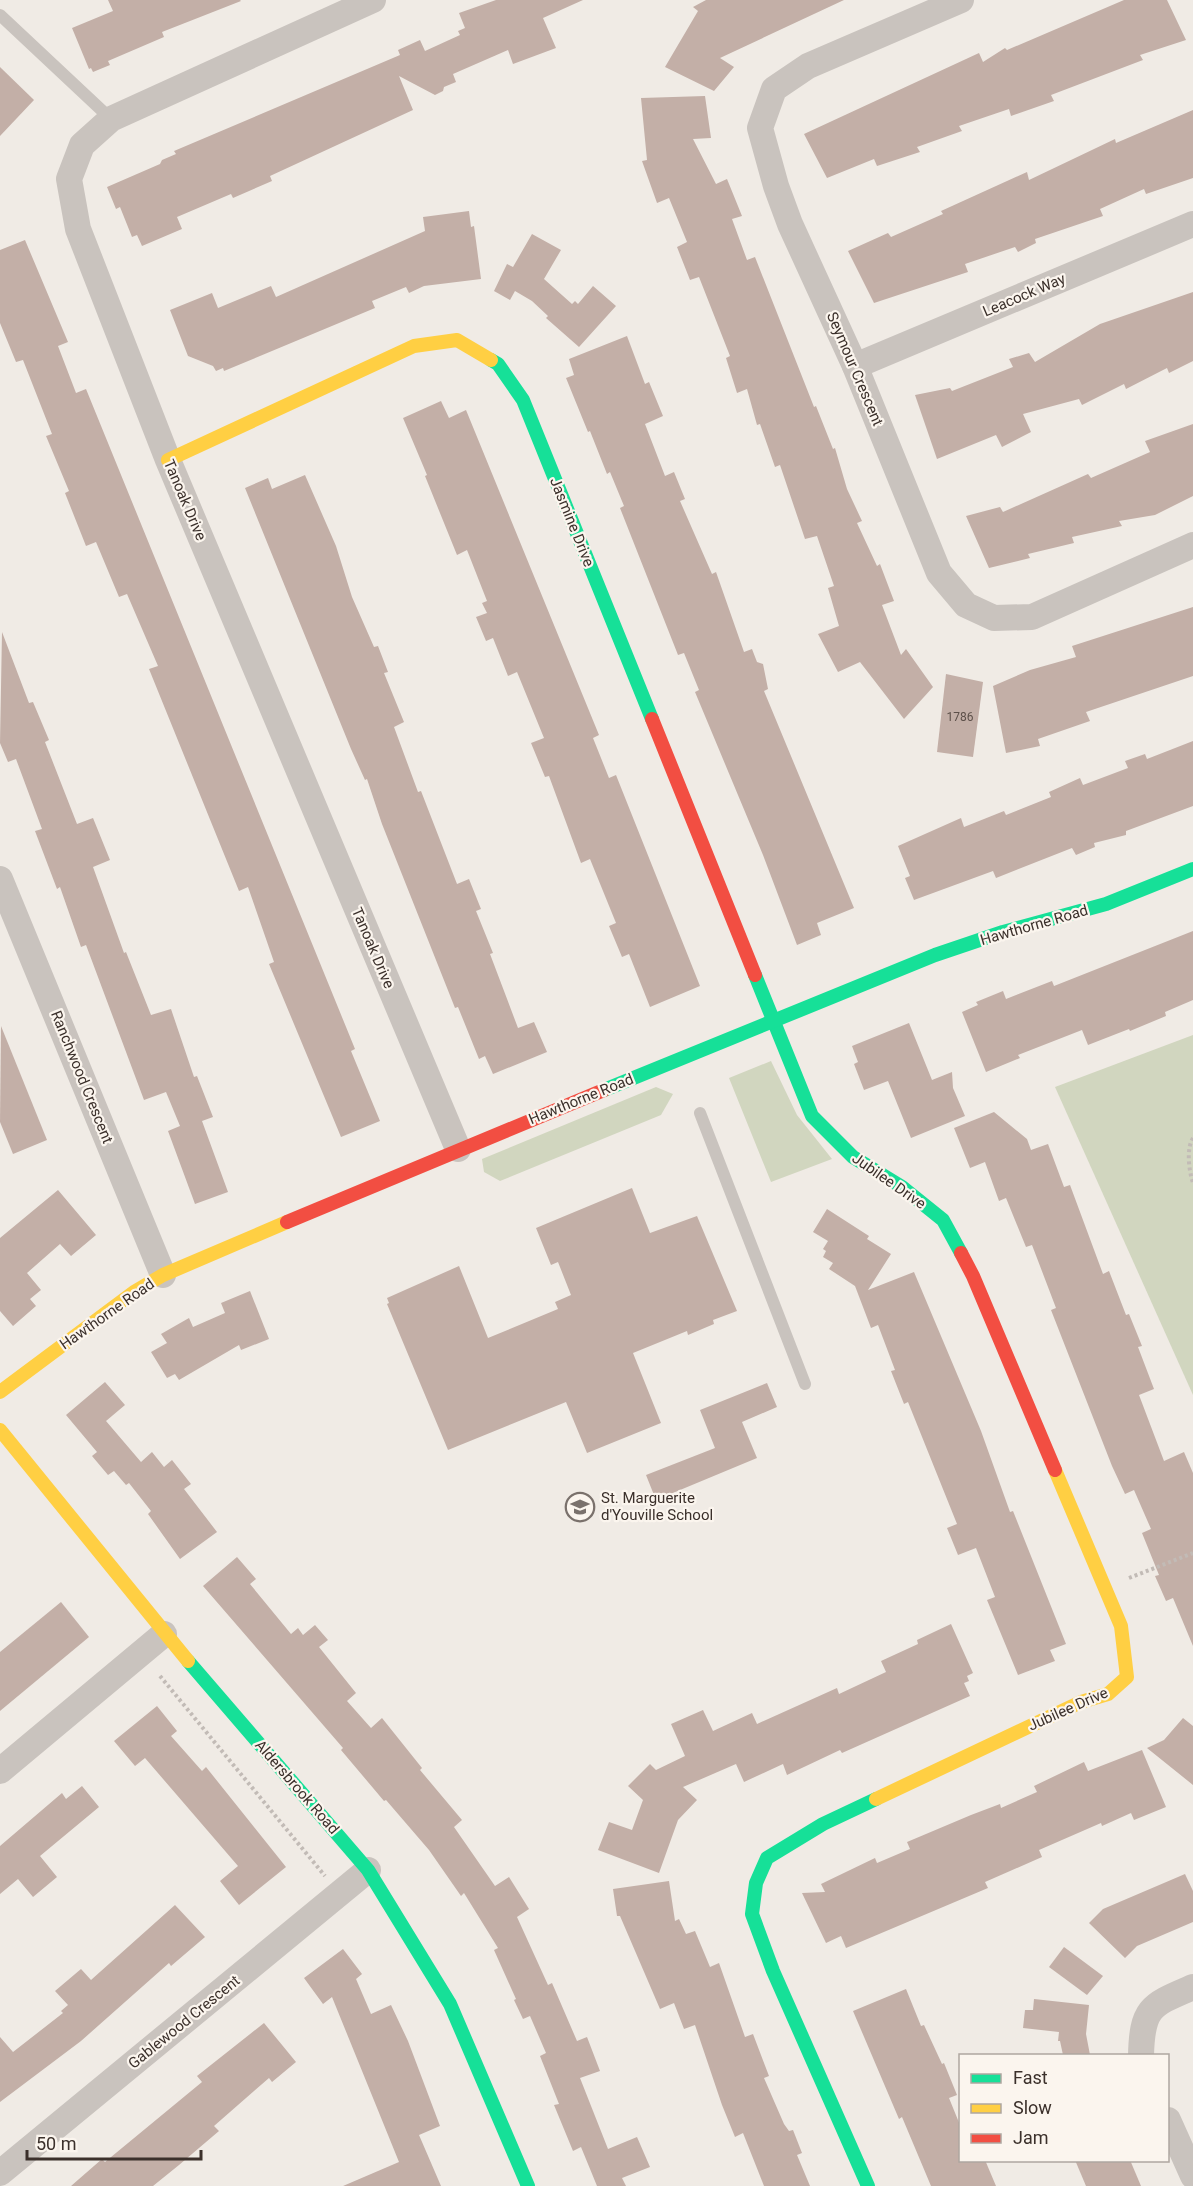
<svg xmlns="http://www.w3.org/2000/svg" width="1193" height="2186" viewBox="0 0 1193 2186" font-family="Roboto,sans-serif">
	<rect width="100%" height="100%" fill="#f0ebe5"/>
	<g fill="#d1d6bf">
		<path d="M1193,1035V1395L1055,1087Z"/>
		<path d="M771,1061L797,1115L832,1159L771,1182L729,1078Z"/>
		<path d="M656,1087L673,1094L661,1115L500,1181L484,1172L482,1159Z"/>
	</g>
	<g fill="#c3afa7">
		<path d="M108,0H240L241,1L162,32L164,37L108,61L110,65L93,72L91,68L89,69L72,28L113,11Z"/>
		<path d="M496,0H583L543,18L556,48L513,64L508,50L453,74L456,82L444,87L443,91L435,95L399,76L413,110L270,176L272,181L233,198L231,194L177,217L182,229L142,246L137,235L132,237L120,207L116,209L107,187L160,164L162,160L176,154L174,151L400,55L398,50L420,40L425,51L460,35L458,31L465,28L459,13Z"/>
		<path d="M706,0H844L720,58L734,67L714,91L665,67L698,11L693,7Z"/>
		<path d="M1124,0H1167L1186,40L1140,55L1143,60L1051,95L1054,101L1011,116L1009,109L959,126L962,131L917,147L920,152L877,166L874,159L827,178L804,134L979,53L983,62L1005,48L1007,50Z"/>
		<path d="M0,67L34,100L0,136Z"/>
		<path d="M705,96L711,138L693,139L716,184L727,179L742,216L732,219L747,260L755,257L814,407L816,406L833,449L835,448L847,489L862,521L857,523L877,566L880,564L894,601L882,605L901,655L906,649L933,687L904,719L860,662L838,672L818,634L839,626L828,588L834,586L817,536L805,539L780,465L775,467L760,424L757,425L747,389L737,393L726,358L730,356L699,277L690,280L677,247L687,242L669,198L657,203L642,161L647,160L641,98Z"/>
		<path d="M1193,110V178L1146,194L1144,189L1100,209L1103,216L1035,239L1036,243L1018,252L1015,247L965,264L968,272L874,303L848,251L888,233L891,237L943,214L941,211L1027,172L1029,180L1115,139L1116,143Z"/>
		<path d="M469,211L471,227L474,226L481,279L424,286L409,293L406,287L372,301L375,308L224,371L223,368L216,371L213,366L188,356L170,310L212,293L218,308L271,286L276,297L425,231L423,217Z"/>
		<path d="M532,234L561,250L544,279L572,304L575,301L578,304L593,286L616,306L579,347L546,318L548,316L532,301L515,291L510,300L494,291L507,264L513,267Z"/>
		<path d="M25,240L68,342L58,346L76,393L86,389L355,1049L351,1051L380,1121L341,1137L269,964L274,962L248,887L239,891L149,669L158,666L127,594L119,597L96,542L86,546L65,493L69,491L46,436L52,434L23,360L16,362L0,323V250Z"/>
		<path d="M1193,292V361L1169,373L1167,368L1126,389L1124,384L1082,405L1079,399L1023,414L1031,432L1002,447L996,435L937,459L915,395L950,388L952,391L1013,367L1009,359L1029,353L1035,362L1100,324Z"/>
		<path d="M627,336L645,384L649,382L663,416L645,424L665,476L674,472L685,499L680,501L712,574L716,572L744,652L752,649L757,662L763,664L768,689L764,691L854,908L817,923L821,935L797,945L763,855L695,692L699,690L684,653L678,655L620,508L624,506L610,472L607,474L590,431L588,432L566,378L574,375L569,359Z"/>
		<path d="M441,401L449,418L466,410L599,735L593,738L609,778L616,775L700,986L650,1007L629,954L622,957L609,926L616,923L590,859L581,863L549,776L545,777L531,743L544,738L517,672L508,676L493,638L486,641L476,617L487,613L482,603L487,601L467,550L457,555L425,476L427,475L403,418Z"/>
		<path d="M1193,424V496L1155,515L1119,521L1122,526L1072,537L1074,543L1028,554L1030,558L989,568L966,516L1000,507L1003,512L1088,474L1091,478L1150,452L1145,441Z"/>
		<path d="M305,475L336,546L352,597L374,647L378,646L388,672L384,673L404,722L394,727L418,792L421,791L457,884L469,879L481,909L476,911L493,953L490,954L518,1028L534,1022L547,1052L493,1074L485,1056L479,1059L458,1007L455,1008L382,824L367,779L365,780L351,749L245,488L268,478L272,489Z"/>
		<path d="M1193,607V676L1086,712L1090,721L1038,739L1040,746L1006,753L993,686L1030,670L1076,657L1072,646Z"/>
		<path d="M2,632L29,703L33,702L49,740L45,742L77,824L93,818L110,860L93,867L124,953L126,952L151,1015L171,1009L194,1077L197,1076L213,1117L202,1121L228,1192L195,1204L168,1131L180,1126L166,1092L144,1100L86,945L81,947L60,887L57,889L35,831L42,829L16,759L8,762L0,743Z"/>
		<path d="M946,674L983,682L973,757L937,752Z"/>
		<path d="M1193,741V806L1126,831V835L1094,843L1095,847L1076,855L1072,848L996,878L993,871L914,900L905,878L910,876L898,846L961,818L964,827L1004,811L1006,815L1051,797L1049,792L1080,778L1083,785L1128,768L1125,761L1145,754L1147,759Z"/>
		<path d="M1193,931V1000L1165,1012L1166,1016L1130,1031L1129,1029L1088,1045L1082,1030L1018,1055L1020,1058L986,1072L962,1012L978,1005L976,1002L1003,991L1006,999L1052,981L1054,986Z"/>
		<path d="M909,1023L932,1080L952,1072L953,1088L965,1116L911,1138L888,1081L864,1090L854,1064L858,1062L852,1046Z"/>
		<path d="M1,1026L47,1140L13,1154L0,1122Z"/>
		<path d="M994,1112L1027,1139L1031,1150L1048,1144L1064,1187L1070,1185L1103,1274L1109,1271L1126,1315L1129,1314L1142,1346L1138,1347L1154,1389L1139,1395L1164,1461L1184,1452L1193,1473V1646L1173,1598L1166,1601L1155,1576L1159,1575L1142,1533L1151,1529L1134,1490L1125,1494L1112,1466L1051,1310L1056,1308L1032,1245L1026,1247L1006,1198L999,1201L985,1162L970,1168L954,1128Z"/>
		<path d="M632,1188L650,1233L697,1216L737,1311L713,1320L714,1324L688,1335L687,1331L633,1353L661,1423L587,1453L566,1402L448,1450L387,1304L389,1303L387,1298L459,1266L488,1338L558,1309L555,1302L571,1295L558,1262L551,1265L536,1228Z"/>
		<path d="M58,1190L96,1235L71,1256L60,1244L27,1273L41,1290L30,1299L36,1306L13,1326L0,1311V1238Z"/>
		<path d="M827,1209L869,1236L867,1239L891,1254L868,1290L914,1272L981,1431L1010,1512L1013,1511L1066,1644L1050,1650L1055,1661L1018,1675L987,1600L995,1597L976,1548L958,1555L947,1528L957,1524L908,1402L904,1404L891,1371L895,1370L878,1325L871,1328L855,1286L829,1269L833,1263L823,1257L826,1251L823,1249L828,1241L813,1232Z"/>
		<path d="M250,1291L269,1339L241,1350L239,1345L179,1380L175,1374L167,1378L151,1352L167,1343L161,1334L189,1318L193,1327L225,1313L221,1303Z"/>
		<path d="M105,1382L125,1405L106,1421L141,1462L152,1452L164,1467L172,1460L191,1484L184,1489L217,1532L180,1559L148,1514L151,1511L129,1483L126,1485L114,1471L108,1475L92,1456L97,1452L66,1415Z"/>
		<path d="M767,1383L777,1407L742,1422L757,1458L656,1500L646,1475L715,1448L700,1410Z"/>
		<path d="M237,1557L256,1579L250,1584L291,1634L298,1628L303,1635L315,1625L328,1640L319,1647L356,1693L347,1701L371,1728L382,1718L422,1768L420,1770L462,1820L454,1827L495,1886L509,1877L529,1909L517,1917L548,1985L552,1983L577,2041L587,2037L600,2071L580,2078L608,2149L637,2137L650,2167L622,2178L626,2186H597L581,2147L573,2151L554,2105L559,2104L540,2056L546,2053L530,2016L523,2019L514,2000L516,1999L494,1950L498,1948L464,1893L461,1896L429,1850L386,1800L384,1801L341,1750L343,1748L203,1586Z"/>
		<path d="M61,1602L89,1637L0,1711V1652Z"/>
		<path d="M951,1624L973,1673L967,1676L969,1681L964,1683L970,1696L842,1753L840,1750L787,1775L783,1764L744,1782L736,1764L683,1787L697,1800L678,1820L659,1873L598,1850L609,1822L632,1830L643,1800L628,1786L650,1764L656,1770L685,1756L671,1724L703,1710L713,1731L752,1713L757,1724L837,1688L839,1694L886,1672L881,1661L918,1644L917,1640Z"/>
		<path d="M157,1706L177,1731L171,1736L202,1771L206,1767L286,1867L239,1905L220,1881L238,1866L145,1758L135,1766L114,1741Z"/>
		<path d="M1183,1718L1193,1726V1785L1147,1748L1164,1740Z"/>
		<path d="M1142,1750L1166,1807L1134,1820L1131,1813L1102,1826L1101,1823L1039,1850L1042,1857L985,1882L988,1888L846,1948L841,1936L826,1943L802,1893L825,1892L821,1884L875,1858L877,1863L910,1849L907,1842L971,1815L1000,1804L1001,1808L1037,1792L1034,1786L1084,1762L1088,1771Z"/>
		<path d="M82,1786L99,1807L40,1856L57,1877L33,1897L18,1879L0,1894V1846L62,1793L66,1799Z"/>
		<path d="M1185,1874L1193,1891V1922L1137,1946L1125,1958L1089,1923L1103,1909Z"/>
		<path d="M669,1881L675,1921L679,1919L686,1934L695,1931L710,1967L719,1963L745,2037L753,2034L769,2076L764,2078L784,2124L789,2131L793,2130L802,2153L797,2155L810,2186H764L743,2133L735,2137L722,2105L695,2025L684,2029L674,2003L660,2009L620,1916H617L613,1889Z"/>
		<path d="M175,1905L205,1937L171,1966L169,1963L81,2041L0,2102V2037L13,2052L63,2013L61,2011L68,2005L55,1991L81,1969L91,1980Z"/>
		<path d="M1064,1947L1103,1976L1087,1995L1049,1967Z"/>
		<path d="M343,1949L362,1974L356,1979L371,2014L391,2005L408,2041L440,2126L419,2135L441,2186H343L399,2162L332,1997L323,2004L304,1978Z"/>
		<path d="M906,1989L921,2026L924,2025L942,2064L944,2063L957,2095L949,2098L960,2125V2160H985L996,2186H931L902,2117L899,2119L853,2011Z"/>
		<path d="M1034,1999L1089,2005L1086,2034L1090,2055H1063L1060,2041H1058L1059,2032L1023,2028L1025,2010H1033Z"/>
		<path d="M264,2023L296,2062L272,2082L269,2078L214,2126L219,2131L179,2165L153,2186H71L102,2159L105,2162L202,2082L197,2076Z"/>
		<path d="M1075,2160H1130L1141,2186H1086Z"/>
	</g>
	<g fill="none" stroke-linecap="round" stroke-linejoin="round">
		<g stroke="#c2bbb6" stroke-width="4" stroke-dasharray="3 3" stroke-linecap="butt">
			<path d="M1193,1138C1186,1149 1189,1171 1193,1183"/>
			<path d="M1129,1578L1193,1553"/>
			<path d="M160,1676L325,1876"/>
		</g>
		<g stroke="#c9c3be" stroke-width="12">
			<path d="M0,15L111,119"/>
			<path d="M700,1113L805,1384"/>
		</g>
		<g stroke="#c9c3be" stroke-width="26">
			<path d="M373,0L111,119L82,145L69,179L78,229L168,460L458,1149"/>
			<path d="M961,0L808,66L774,89L760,128L776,186L790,224L855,366L939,573L966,605L994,618L1032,617L1193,545"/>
			<path d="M855,366L1193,224"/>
			<path d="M0,879L163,1275"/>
			<path d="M0,1771L164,1634"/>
			<path d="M1141,2056C1142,2007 1151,2005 1193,1987"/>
			<path d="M1168,2120L1193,2176"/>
			<path d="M0,2173L368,1870"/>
		</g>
		<g stroke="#16e098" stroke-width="14">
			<path d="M491,360L498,364L523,400L652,719"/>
			<path d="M755,975L812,1116L853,1157L902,1187L943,1220L961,1253"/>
			<path d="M604,1090L935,955L1003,932L1106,904L1193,869"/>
			<path d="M188,1661L368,1870L450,2004L528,2186"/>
			<path d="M868,2186L773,1971L752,1914L756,1883L767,1858L823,1824L876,1799"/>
		</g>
		<g stroke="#ffcf43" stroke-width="14">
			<path d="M168,460L414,346L457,340L491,360"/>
			<path d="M0,1392L134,1292L163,1275L287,1222"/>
			<path d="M0,1430L188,1661"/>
			<path d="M876,1799L1081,1702L1108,1694L1127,1677L1121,1626L1055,1470"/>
		</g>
		<g stroke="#f24e42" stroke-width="14">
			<path d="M652,719L755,975"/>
			<path d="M287,1222L604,1090"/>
			<path d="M961,1253L973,1276L1055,1470"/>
		</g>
	</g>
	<defs>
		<g id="school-ring" transform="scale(1.5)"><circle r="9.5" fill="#fbf5ee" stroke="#7a716c" stroke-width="1.5"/><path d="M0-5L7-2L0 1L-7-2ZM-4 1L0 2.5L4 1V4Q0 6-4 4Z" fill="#7a716c"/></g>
	</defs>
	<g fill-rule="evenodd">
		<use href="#school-ring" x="580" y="1507"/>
	</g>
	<g text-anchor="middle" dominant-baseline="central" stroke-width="4.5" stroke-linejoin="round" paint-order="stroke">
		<g font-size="12" fill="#5d504a">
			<text x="960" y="717">1786</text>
		</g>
		<g font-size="15" fill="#3b302b" stroke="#fbf5ee">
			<text transform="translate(1024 295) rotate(-23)">Leacock Way</text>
			<text transform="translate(855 369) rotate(67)">Seymour Crescent</text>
			<text transform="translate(185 500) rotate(67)">Tanoak Drive</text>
			<text transform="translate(572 522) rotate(68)">Jasmine Drive</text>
			<text transform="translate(1034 925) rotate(-16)">Hawthorne Road</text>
			<text transform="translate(373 948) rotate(67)">Tanoak Drive</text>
			<text transform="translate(82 1077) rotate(68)">Ranchwood Crescent</text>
			<text transform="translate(581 1099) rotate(-22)">Hawthorne Road</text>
			<text transform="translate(889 1181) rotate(35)">Jubilee Drive</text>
			<text transform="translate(107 1314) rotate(-35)">Hawthorne Road</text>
			<text transform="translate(1068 1709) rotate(-24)">Jubilee Drive</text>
			<text transform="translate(297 1787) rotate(49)">Aldersbrook Road</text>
			<text transform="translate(184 2022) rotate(-39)">Gablewood Crescent</text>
		</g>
		<g font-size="15" fill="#3b302b" stroke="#fbf5ee" text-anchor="start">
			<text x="601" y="1498">St. Marguerite<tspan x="601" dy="17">d'Youville School</tspan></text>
		</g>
	</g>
	<rect x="959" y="2054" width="210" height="108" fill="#fbf5ee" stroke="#aea6a0" stroke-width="1.5"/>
	<rect x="971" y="2074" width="30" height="9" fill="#16e098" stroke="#aea6a0" stroke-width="1.5"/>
	<text x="1013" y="2084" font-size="18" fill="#3b302b">Fast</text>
	<rect x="971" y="2104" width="30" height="9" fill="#ffcf43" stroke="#aea6a0" stroke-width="1.5"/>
	<text x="1013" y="2114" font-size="18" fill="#3b302b">Slow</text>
	<rect x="971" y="2134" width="30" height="9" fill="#f24e42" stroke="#aea6a0" stroke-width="1.5"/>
	<text x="1013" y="2144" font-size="18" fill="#3b302b">Jam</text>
	<path d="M27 2150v9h174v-9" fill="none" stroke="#3b302b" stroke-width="3"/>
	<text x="36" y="2150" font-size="18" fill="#3b302b" stroke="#fbf5ee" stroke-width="4.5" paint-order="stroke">50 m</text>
</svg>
